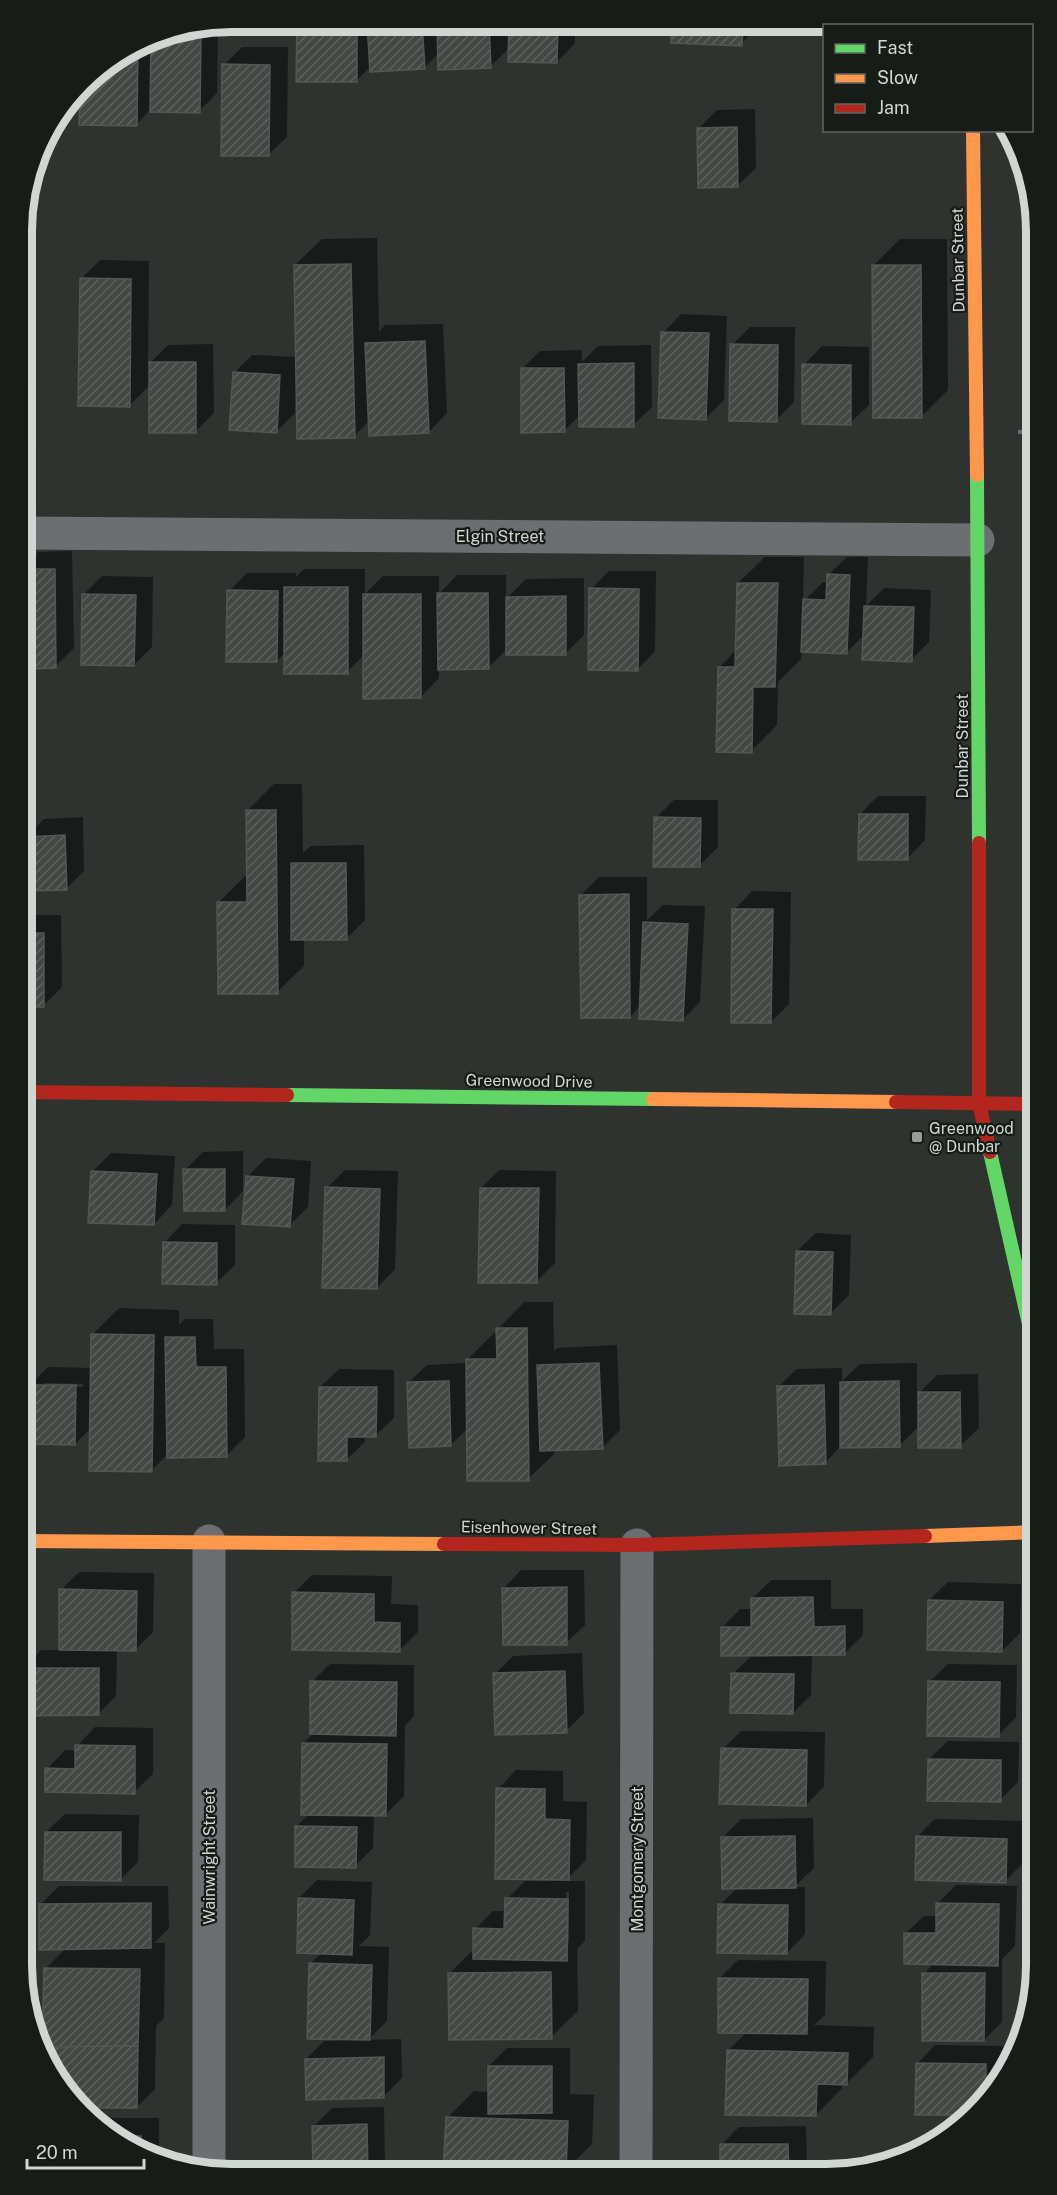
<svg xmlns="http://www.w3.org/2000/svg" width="1057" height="2195" viewBox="0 0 1057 2195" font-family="'Public Sans',sans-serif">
	<defs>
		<pattern id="forest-crowns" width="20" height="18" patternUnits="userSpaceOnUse" patternTransform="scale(1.5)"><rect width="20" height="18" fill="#2b5037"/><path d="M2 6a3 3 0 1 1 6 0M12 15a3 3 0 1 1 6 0" fill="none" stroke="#496853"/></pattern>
		<pattern id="building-hatch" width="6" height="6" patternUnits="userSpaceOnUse" patternTransform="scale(1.5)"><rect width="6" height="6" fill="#434844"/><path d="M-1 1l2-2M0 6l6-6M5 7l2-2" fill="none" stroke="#5d625e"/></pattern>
	</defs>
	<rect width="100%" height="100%" fill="#2e332f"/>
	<path fill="url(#forest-crowns)" d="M1027,221H1034L1036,230V788L1025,787Z"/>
	<g fill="#0007" fill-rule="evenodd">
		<path d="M299,21L508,23V25H510L511,23H575V43L557,62L510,47L490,67L439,53L425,67L371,66L356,81Z"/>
		<path d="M218,23L217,93L199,111L150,110L136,125L81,124V87L92,73L151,37Z"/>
		<path d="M673,24H760L741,44L672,41Z"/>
		<path d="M242,47H288L287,137L268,155L224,65Z"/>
		<path d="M755,109L756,168L737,186L699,128L717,110Z"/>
		<path d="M377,238L379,332L385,325L443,324L447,413L429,432L370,420L354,436L296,397L295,413L276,432L234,373L252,355L297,357L295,265L322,239Z"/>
		<path d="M900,239H947L948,390L922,416L873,266Z"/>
		<path d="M100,260L149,261L148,365L168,345L213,344L214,413L196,431L150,385L129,406L82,278Z"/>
		<path d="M681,314L727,316L724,400L706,418L663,333Z"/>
		<path d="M750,327H795L794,402L776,420L732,345Z"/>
		<path d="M651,345L652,407L633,425L580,415L564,431L522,369L540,351L582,350V362L598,346Z"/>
		<path d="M822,346L869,347V405L850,423L804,365Z"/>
		<path d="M72,551L74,648L55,667H22V567L38,552Z"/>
		<path d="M765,557H804L803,602L823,582H828V575L847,557H868L866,606L884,588L931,590L929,642L911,660L865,634L847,652L802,651L801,659L778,682L777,725L751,751L719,668L736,650L738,583Z"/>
		<path d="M304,569H365V594L383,576H439V594L457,575H506V599L526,579L584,578V635L566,653L508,648L488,668H439V678L421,697L364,655L347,672L286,652L277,661L229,591L247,573H296V577Z"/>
		<path d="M609,571H656L655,651L637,670L591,589Z"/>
		<path d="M102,576L153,577L152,647L134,665L84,594Z"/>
		<path d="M274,784H302L303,853L311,846L364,845L365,920L347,938L304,939V966L277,992L218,903L245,876H248L247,811Z"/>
		<path d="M878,796H926L925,840L907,859L860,814Z"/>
		<path d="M674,800H718V847L699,866L656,818Z"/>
		<path d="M83,817L84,871L66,889L26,837L44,819Z"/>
		<path d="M599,877H647V920L663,905L705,906L700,1002L682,1020L641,1005L630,1017L581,895Z"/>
		<path d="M752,891L791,892L789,1004L771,1022L734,910Z"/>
		<path d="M22,915H61L62,987L44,1005L22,1006Z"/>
		<path d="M243,1151V1191L225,1210L185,1170L203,1152Z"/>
		<path d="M111,1153L175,1156L172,1205L154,1224L92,1172Z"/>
		<path d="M266,1158L311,1161L308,1207L290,1225L247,1177Z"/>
		<path d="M345,1170L398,1171L395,1269L377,1288L327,1188Z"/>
		<path d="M499,1170L556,1171L555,1263L536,1282L481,1188Z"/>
		<path d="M22,1196H31L30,1283L22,1291Z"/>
		<path d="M182,1224L235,1225V1265L216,1283L164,1243Z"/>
		<path d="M816,1233L851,1235L849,1295L830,1314L797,1251Z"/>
		<path d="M524,1302H553L554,1351L557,1348L617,1345L620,1430L602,1448L555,1449V1453L528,1479L468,1428L451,1445L408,1383L427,1365L467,1363V1360L494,1333H498V1329Z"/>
		<path d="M119,1308L179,1310V1325L185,1319H213L214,1349H244L245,1437L226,1456L168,1454L151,1471L91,1428L75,1444L29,1426L22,1433V1314H34V1381L48,1367L92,1368V1335ZM45,1383L83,1384V1387L45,1386Z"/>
		<path d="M917,1363V1395L937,1375L978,1374L979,1428L960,1446L920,1425L899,1446H841L825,1463L778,1387L797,1369L842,1368V1381L860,1364Z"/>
		<path d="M339,1369L394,1370V1418L375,1436H365V1442L346,1460L320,1387Z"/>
		<path d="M521,1570H584L585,1625L566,1643L503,1589Z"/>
		<path d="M79,1572L154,1573L153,1632L135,1650L117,1649L116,1696L98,1714H31L30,1763L21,1771V1583H33L32,1660L41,1650H60L61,1590Z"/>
		<path d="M312,1575L392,1576L391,1604L418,1605V1632L400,1650L294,1593Z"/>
		<path d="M771,1580H831V1609H863V1635L844,1654H812L811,1695L793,1713L733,1674L752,1655L722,1628L740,1609H753V1598Z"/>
		<path d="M948,1582L1021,1584L1020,1633L1002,1651L929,1600Z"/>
		<path d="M582,1653L584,1713L566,1731L495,1674L513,1656Z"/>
		<path d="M330,1664L414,1665V1716L405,1725L404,1796L386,1814H374L373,1848L355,1866L297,1826L310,1813L303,1743L314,1733L312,1682Z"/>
		<path d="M948,1664L1017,1665L1016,1717L998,1736L929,1682Z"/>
		<path d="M95,1727L153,1728V1774L134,1792L47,1769L65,1750L77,1751V1746Z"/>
		<path d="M741,1731L825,1732L824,1786L806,1805L723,1749Z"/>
		<path d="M948,1741L1019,1742L1018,1782L1000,1800L929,1759Z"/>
		<path d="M516,1770L563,1771V1801L587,1802L586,1860L568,1878L498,1789Z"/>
		<path d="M65,1814L139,1815L138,1862L120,1880L46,1832Z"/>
		<path d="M813,1818L814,1868L794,1887H805V1934L787,1953L720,1905L738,1887L723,1837L741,1819Z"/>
		<path d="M935,1819L1025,1821L1023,1863L1005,1881L917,1837Z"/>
		<path d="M317,1880L372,1882L370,1935L359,1946L389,1947L387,2021L368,2040L401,2039L402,2078L384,2096L306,2059L324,2041H335L310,1964L322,1952L299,1898Z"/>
		<path d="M525,1881H585V1941L577,1949L578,2011L551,2037L449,1974L474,1949L475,1929L493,1911H506L507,1899ZM566,1892H569V1943H566Z"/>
		<path d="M956,1885L1017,1886L1015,1946L1002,1959V2022L984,2040L924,1974L934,1963L905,1934L924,1916H937L938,1903Z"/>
		<path d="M59,1886H168L169,1928L154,1943H165L164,2018L156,2026L155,2089L137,2107L82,2106L75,2096V2079L63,2078L33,2033L44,2034L45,1969L66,1948L40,1905Z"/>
		<path d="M738,1960L826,1961L825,2015L814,2025L874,2027L873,2057L847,2083H842V2088L816,2115L728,2050L747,2032L720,1978Z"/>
		<path d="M935,2045L1003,2046V2074L993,2092L970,2114L917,2113V2064Z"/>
		<path d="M507,2048H570V2094L594,2095L592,2144L565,2171H587V2173H445L447,2118L474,2091L489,2092V2066Z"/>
		<path d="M384,2107L385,2165L377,2173L315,2172L314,2126L332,2108Z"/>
		<path d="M90,2118H159V2160L150,2158L93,2122Z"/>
		<path d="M806,2126L807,2171H847L827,2174H721V2145L739,2127Z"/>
	</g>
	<g fill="url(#building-hatch)" stroke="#525753" stroke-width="1.5">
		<path d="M297,21L357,22V82H296Z"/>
		<path d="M367,22H422L425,69L370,72Z"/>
		<path d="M437,22L489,23L491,68L438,70Z"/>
		<path d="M509,23H558L557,63L508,62Z"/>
		<path d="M671,24H743L742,46L671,43Z"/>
		<path d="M169,33H201L200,113L150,112L151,37Z"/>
		<path d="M138,44L137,126L79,125L80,89L92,73Z"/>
		<path d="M222,64L270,65L269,156H221Z"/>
		<path d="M737,127L738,187L698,188L697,128Z"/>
		<path d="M351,264L355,438L297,439L294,265Z"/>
		<path d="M872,265H921L922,418H873Z"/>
		<path d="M80,278L131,279L130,407L78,406Z"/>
		<path d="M661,332L709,333L706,420L658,418Z"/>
		<path d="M425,341L429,433L369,436L365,343Z"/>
		<path d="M730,344L778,345L777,422L729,421Z"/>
		<rect x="149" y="362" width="47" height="71"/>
		<path d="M634,363V427H579L578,364Z"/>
		<path d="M802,364L851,365V425L802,424Z"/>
		<path d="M521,368H564L565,432L521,433Z"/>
		<path d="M233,372L280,375L277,433L229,430Z"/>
		<path d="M22,569H55L56,668L22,669Z"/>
		<path d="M827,574L850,575L847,654L801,652L803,599L826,600Z"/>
		<path d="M737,583H778L775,687H753L752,753L716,752L718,667H735Z"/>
		<rect x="284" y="587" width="64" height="87"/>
		<path d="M589,588L639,589L638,671L588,670Z"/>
		<path d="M227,590L278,591L277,662H226Z"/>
		<path d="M437,593H488L489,669L438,670Z"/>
		<path d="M82,594L136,595L134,666L81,665Z"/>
		<path d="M363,594H421V698L363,699Z"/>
		<path d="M566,596V655H506V597Z"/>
		<path d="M864,606L914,607L912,662L862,660Z"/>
		<path d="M246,810H276L278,994H218L217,902H247Z"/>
		<path d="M859,814H908V860H858Z"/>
		<path d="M654,817L701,818L700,867H653Z"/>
		<path d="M65,835L67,890L25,891L24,837Z"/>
		<path d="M291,863H346L347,940H291Z"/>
		<path d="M629,894L630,1018H581L579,895Z"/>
		<path d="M732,909H773L771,1023H731Z"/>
		<path d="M643,922L688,924L683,1021L639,1019Z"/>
		<rect x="22" y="933" width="22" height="74"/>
		<path d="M183,1169H225V1211H184Z"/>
		<path d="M91,1171L157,1174L154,1225L88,1223Z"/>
		<path d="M246,1176L294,1179L290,1227L242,1224Z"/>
		<path d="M325,1187L380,1189L377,1289L322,1288Z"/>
		<path d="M480,1188H539L537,1283H478Z"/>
		<path d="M163,1242L217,1243V1285L162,1284Z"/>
		<path d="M796,1251L833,1252L831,1315L794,1314Z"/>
		<path d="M496,1328H527L529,1481H467L466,1359H497Z"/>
		<path d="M91,1334L154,1335L152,1472L89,1471Z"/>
		<path d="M165,1337H195L196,1367H226L227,1457L167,1458Z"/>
		<path d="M599,1363L603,1449L540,1451L537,1365Z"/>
		<path d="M449,1381L451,1446L409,1448L407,1382Z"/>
		<path d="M899,1381L900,1447L840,1448V1382Z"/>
		<path d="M28,1385H76L75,1445L27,1444Z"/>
		<path d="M824,1385L826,1464L779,1466L777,1386Z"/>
		<path d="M319,1387H377L376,1437H347V1461H318Z"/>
		<path d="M918,1392H960L961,1448H918Z"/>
		<path d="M567,1587V1645H503L502,1588Z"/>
		<path d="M59,1589L137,1591L136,1651L59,1650Z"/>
		<path d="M292,1592L374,1594V1622L400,1623V1652L292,1650Z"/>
		<path d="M813,1597L814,1627L845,1626V1655L721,1656V1627H751V1598Z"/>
		<path d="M928,1600L1003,1602L1002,1652L927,1650Z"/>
		<path d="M21,1668H99V1715L21,1716Z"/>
		<path d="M565,1671L567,1733L495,1735L493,1673Z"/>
		<path d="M731,1673L794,1674L793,1714L730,1713Z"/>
		<path d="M310,1681L397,1682L396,1736L310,1734Z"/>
		<path d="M928,1681L1000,1682L999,1737L927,1736Z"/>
		<path d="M302,1743L387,1744L386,1816L301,1815Z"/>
		<path d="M75,1745L135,1746V1794L45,1792V1768L75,1769Z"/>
		<path d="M721,1748L807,1750L806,1806L719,1804Z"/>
		<path d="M928,1759L1001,1760V1802L927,1801Z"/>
		<path d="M496,1788L545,1789V1819L570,1820L569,1880L495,1879Z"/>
		<path d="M295,1826L357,1827L356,1868L295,1867Z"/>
		<path d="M45,1832H121V1881L44,1880Z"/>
		<path d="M795,1836L796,1888L722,1889L721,1837Z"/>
		<path d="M916,1836L1007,1839L1006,1883L915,1880Z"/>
		<path d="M298,1898L354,1900L352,1955L297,1953Z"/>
		<path d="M505,1898L568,1899L567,1961L473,1959V1928L504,1929Z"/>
		<path d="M151,1903V1948L39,1950V1904Z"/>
		<path d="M936,1903L999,1904L998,1966L904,1964V1933H936Z"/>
		<path d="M718,1904L788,1905L787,1954L717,1953Z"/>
		<path d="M309,1963L372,1965L370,2040L307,2039Z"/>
		<path d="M44,1968L140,1969L138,2046L42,2047Z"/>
		<path d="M551,1972L552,2039L449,2040L448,1973Z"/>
		<path d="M922,1973H985L984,2041H922Z"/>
		<path d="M718,1978L808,1979L807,2034L718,2033Z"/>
		<path d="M138,2046L137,2108H83L74,2094V2080H64L42,2047Z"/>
		<path d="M727,2050L848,2053L847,2085L817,2084L816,2116L725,2115Z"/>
		<path d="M384,2057V2098L306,2100L305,2059Z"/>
		<path d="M916,2063L986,2064V2099L968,2115H915Z"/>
		<path d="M488,2066H552V2113L488,2114Z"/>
		<path d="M446,2117L568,2121L566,2172L443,2173Z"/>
		<path d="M367,2124L368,2173L313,2172L312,2126Z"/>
		<path d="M114,2136H141V2153Z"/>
		<path d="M720,2144H788L789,2174H720Z"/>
	</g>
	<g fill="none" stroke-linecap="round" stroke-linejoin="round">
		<path stroke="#6e6f72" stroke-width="4" stroke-dasharray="6 3" stroke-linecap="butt" d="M1018,432L1036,431"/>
		<g stroke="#6d6e72" stroke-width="33">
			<path d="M22,533L978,540"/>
			<path d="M209,1541V2172"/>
			<path d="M636,2173L637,1545"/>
		</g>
		<g stroke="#63d668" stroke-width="14">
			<path d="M977,475L979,843"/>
			<path d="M287,1095L653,1099"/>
			<path d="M990,1152L1036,1355"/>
		</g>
		<g stroke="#ff974d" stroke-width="14">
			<path d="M973,130L977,475"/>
			<path d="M653,1099L896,1102"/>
			<path d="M925,1536L1036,1532"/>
			<path d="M21,1541L444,1544"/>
		</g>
		<g stroke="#b3261e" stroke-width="14">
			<path d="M979,843V1103L990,1152"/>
			<path d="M22,1092L287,1095"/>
			<path d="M896,1102L1036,1104"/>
			<path d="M444,1544L637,1545L925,1536"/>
		</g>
	</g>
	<rect fill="#979d99" stroke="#171c18" stroke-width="2" x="911" y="1131" width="12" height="12" rx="3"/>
	<g text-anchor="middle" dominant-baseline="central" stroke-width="4.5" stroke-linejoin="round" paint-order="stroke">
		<g font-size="16" fill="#d0d6d2" stroke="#171c18">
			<text transform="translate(958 260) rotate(-91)">Dunbar Street</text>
			<text x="500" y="536">Elgin Street</text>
			<text transform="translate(962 746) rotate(-90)">Dunbar Street</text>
			<text transform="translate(529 1081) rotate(1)">Greenwood Drive</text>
			<text transform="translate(529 1528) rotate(1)">Eisenhower Street</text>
			<text transform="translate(209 1857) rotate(-90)">Wainwright Street</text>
			<text transform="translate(637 1859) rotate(-90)">Montgomery Street</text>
		</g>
		<g font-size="16" fill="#d0d6d2" stroke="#171c18" text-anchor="start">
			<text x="929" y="1128">Greenwood<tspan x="929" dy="18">@ Dunbar</tspan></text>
		</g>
	</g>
	<path d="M0 0H1057V2195H0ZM231 32H827A199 199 0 0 1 1026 231V1965A199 199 0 0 1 827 2164H231A199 199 0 0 1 32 1965V231A199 199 0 0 1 231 32Z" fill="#171c18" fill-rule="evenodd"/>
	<path fill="none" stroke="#d0d6d2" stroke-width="8" d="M231 32H827A199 199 0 0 1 1026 231V1965A199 199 0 0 1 827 2164H231A199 199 0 0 1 32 1965V231A199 199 0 0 1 231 32Z"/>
	<rect x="823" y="24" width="210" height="108" fill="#171c18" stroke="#616662" stroke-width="1.5"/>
	<rect x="835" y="44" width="30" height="9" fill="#63d668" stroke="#616662" stroke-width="1.5"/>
	<text x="877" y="54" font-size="18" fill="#d0d6d2">Fast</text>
	<rect x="835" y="74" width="30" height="9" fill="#ff974d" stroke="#616662" stroke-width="1.5"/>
	<text x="877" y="84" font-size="18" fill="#d0d6d2">Slow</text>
	<rect x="835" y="104" width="30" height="9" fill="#b3261e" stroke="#616662" stroke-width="1.5"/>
	<text x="877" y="114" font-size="18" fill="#d0d6d2">Jam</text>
	<path d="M27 2159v9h117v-9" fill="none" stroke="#d0d6d2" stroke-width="3"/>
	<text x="36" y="2159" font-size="18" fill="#d0d6d2" stroke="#171c18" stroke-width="4.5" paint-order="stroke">20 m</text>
</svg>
